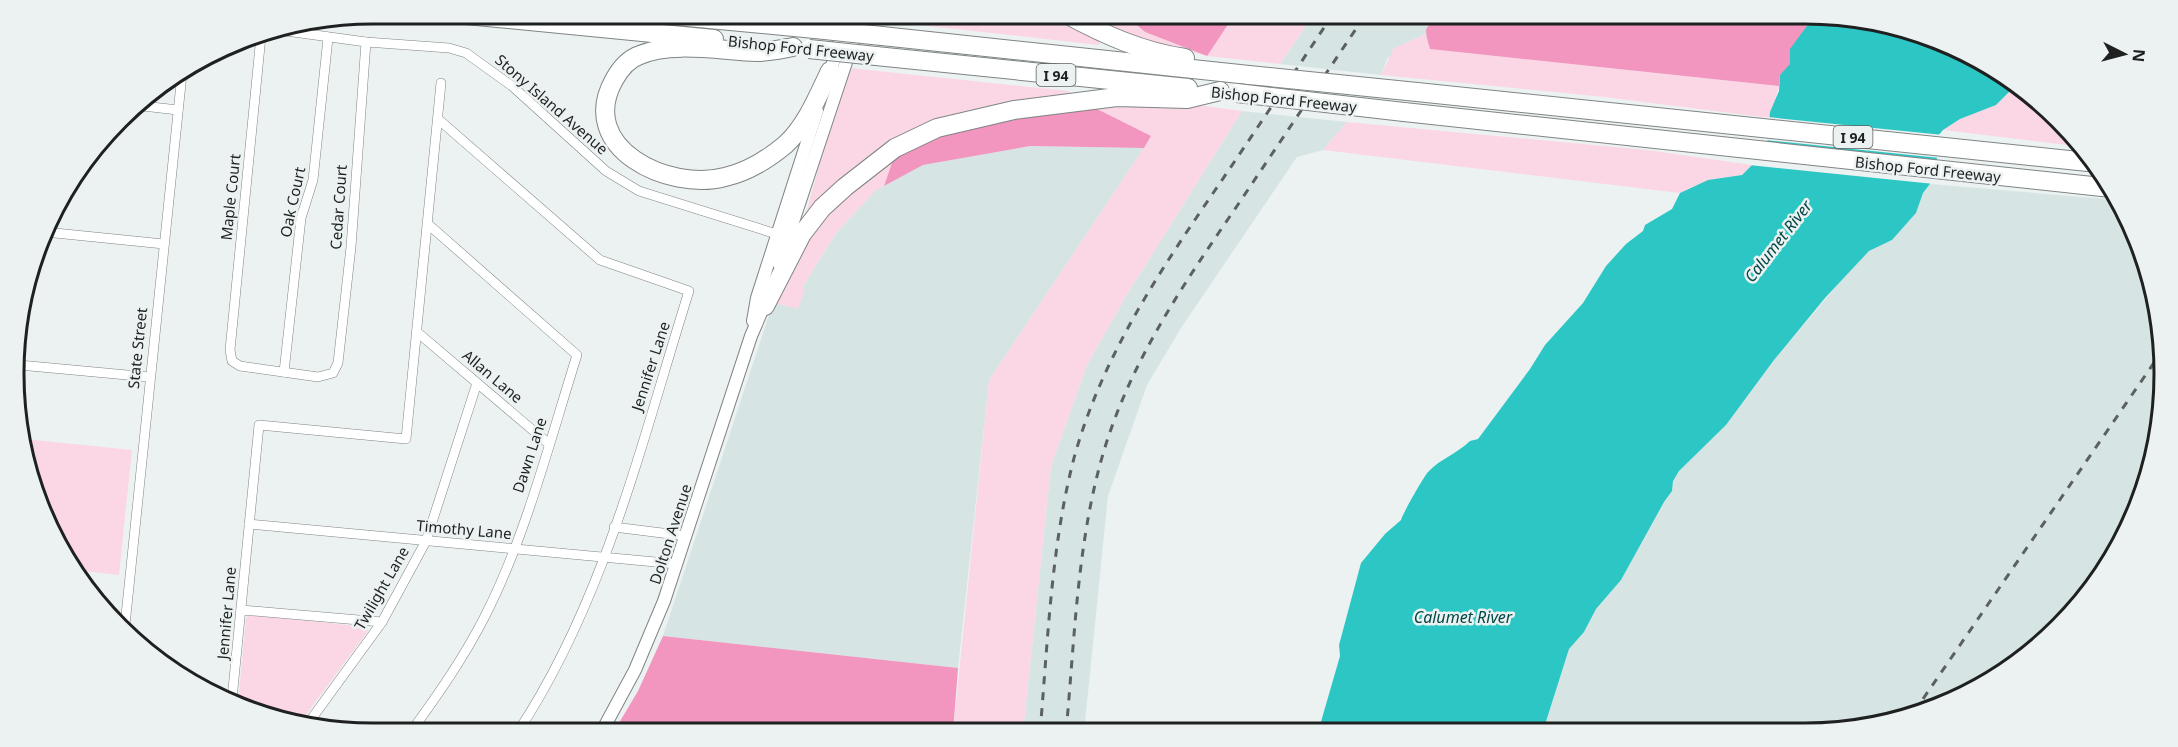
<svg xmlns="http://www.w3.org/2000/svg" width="2178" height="747" viewBox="0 0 2178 747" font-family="'Noto Sans',sans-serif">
	<rect width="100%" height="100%" fill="#ecf2f1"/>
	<g fill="#d6e5e4">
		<path d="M1314,14H1439L1428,23L1426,34L1405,43L1387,59L1381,75L1280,64Z"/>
		<path d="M1242,111L1347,122L1323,150L1297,157L1181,328L1147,385L1108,496L1084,732H1023L1051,466L1087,365L1126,296Z"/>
		<path d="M1030,146L1144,148L989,380L958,668L663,636L774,300L802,288L836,233L876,190L923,165Z"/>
		<path d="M1930,184L2118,200L2161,326L2152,466L2116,554L2042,644L1963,697L1852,730L1543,731L1569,649L1584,632L1596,609L1621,580L1664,502L1672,491L1673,481L1679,471L1726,425L1774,360L1845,276L1869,251L1892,240L1916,213L1923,193Z"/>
	</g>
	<g fill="#fbd7e6">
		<path d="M867,14H1055L1102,39L1099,45L865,19Z"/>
		<path d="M1081,14H1136L1131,20L1145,32L1206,56L1235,14H1314L1280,64L1207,56L1136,39Z"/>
		<path d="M1426,34L1430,49L1779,86L1770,118L1604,97L1381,75L1394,48Z"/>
		<path d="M850,68L1069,91L1068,95L959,115L806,214L826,139Z"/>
		<path d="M2017,84L2023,88L2075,146L1943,130L1960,119L1996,105Z"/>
		<path d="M1189,104L1242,111L1126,296L1087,365L1051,466L1023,732H953L989,380L1151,137L1089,105Z"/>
		<path d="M1347,122L1647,150L1752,165L1742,175L1708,180L1680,193L1323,150Z"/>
		<path d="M894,157L884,186L876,190L836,233L802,288L805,289L798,309L778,304L774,300L805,241L841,198Z"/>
		<path d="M24,439L132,450L119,575L73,570L26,466Z"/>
		<path d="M255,615L366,627L368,631L299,724L281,721L238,702L246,619L248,616Z"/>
	</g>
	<g fill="#f295bf">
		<path d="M1136,14H1235L1207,56L1145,32L1131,20Z"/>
		<path d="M1439,14H1804L1815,15L1803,32L1788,69L1780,75L1779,86L1430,49C1422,21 1427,32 1439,14Z"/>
		<path d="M1089,105L1151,136L1144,148L1030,146L923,165L884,186L894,157L946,133L976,124Z"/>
		<path d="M663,636L958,668L953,732L613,733L638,691Z"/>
	</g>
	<path fill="#2cc7c5" d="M1815,15L1897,26L2017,84L1996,105L1960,119L1943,130L1938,136L1936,176L1923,193L1916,213L1892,240L1869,251L1825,298L1774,360L1726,425L1679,471L1673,481L1672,491L1664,502L1621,580L1596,609L1584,632L1569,649L1543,731L1318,732L1340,656L1339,645L1361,563L1385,534L1401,520C1403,513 1423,478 1428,472C1440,459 1458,453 1470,441L1478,439L1530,369L1545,345L1583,303L1606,266L1626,244L1643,231L1645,225L1672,209L1680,193L1708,180L1742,175L1752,165H1759L1767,146L1770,112L1779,91L1780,75L1790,64V49Z"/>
	<g fill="#ecf2f1">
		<path d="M1767,117L1943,135L1940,158L1765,140Z"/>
		<path d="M1764,146L1939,178L1934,184L1749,165L1757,162Z"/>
	</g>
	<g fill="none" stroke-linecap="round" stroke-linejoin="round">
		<g stroke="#7f8484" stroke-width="10">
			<g id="minor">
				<path d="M286,31L366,42L449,48L466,53L512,86L606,171L639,191L783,236"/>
				<path d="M261,36L230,350L232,361L240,366L318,377L333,373L338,363L351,247L366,42"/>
				<path d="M134,105L178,110"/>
				<path d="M438,119L600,260L689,291C642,440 605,601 517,733"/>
				<path d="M45,232L164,244"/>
				<path d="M417,332L549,444"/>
				<path d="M19,365L149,377"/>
				<path d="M284,372L301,218L313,180L328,38"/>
				<path d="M249,524L677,564"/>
				<path d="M614,527L686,536"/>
				<path d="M241,610L382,622"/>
				<path d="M125,625L182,74"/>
				<path d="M232,699L259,425L406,439L441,83"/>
				<path d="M307,725L382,622L426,541L477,383"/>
				<path d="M410,733C437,696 463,659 484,618C525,539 550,440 577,355L429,225"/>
			</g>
		</g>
		<g stroke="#7f8484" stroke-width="14">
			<g id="tertiary">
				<path d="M828,78L849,14"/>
				<path d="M779,264L862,14"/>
				<path d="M753,321L757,298L817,111"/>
				<path d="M601,733L635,670L664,601L751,336L766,301"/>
			</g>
		</g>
		<g stroke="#7f8484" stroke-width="20">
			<g id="motorway">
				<path d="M456,14L714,39"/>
				<path d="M656,14L815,29"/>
				<path d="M1066,14C1103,34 1142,52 1185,58"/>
				<path d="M882,36L1249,75"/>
				<path d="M793,47C782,49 769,52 757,52C722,51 672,41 640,55C628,59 620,69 614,80C576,148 669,192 725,177C747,172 768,159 785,145C806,126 818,96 830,71"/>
				<path d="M876,56L1188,88"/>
				<path d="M1417,92L2088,162"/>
				<path d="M1404,112L2111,188"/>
				<path d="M765,306L802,234L822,208L845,187L895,148L937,128L1014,110L1117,97L1187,99L1220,91"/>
			</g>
		</g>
		<use href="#minor" stroke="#fff" stroke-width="9"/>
		<use href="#tertiary" stroke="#fff" stroke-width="12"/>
		<use href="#motorway" stroke="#fff" stroke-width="18"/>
		<g stroke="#5d6060" stroke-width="3" stroke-dasharray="8 8" stroke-linecap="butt">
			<path d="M1914,712L2160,354"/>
			<path d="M1040,732C1048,641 1051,546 1074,458C1102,356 1161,269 1220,183C1258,127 1296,70 1333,14"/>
			<path d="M1066,732C1075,637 1077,536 1106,444C1134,356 1185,282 1237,206C1280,142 1323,78 1366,14"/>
		</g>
		<g stroke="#7f8484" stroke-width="20" stroke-linecap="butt">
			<g id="motorway-bridge">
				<path d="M815,29L882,36"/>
				<path d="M809,49L876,56"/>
				<path d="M1249,75L1417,92"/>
				<path d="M1237,93L1404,112"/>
			</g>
		</g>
		<use href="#motorway-bridge" stroke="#fff" stroke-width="18"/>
	</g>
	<g text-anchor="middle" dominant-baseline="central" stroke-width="5" stroke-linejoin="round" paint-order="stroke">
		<g fill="#ecf2f1" stroke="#5c605f" stroke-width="1.5">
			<rect x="1036.5" y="64" width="39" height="22" rx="4.5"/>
			<rect x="1833.5" y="126" width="39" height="22" rx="4.5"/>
		</g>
		<g font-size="14" font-weight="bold" fill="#1f2121">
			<text x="1056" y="75">I 94</text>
			<text x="1853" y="137">I 94</text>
		</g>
		<g font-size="15" fill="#1f2121" stroke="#ecf2f1">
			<text transform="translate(801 48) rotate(6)">Bishop Ford Freeway</text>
			<text transform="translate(1284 99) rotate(6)">Bishop Ford Freeway</text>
			<text transform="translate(552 104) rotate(41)">Stony Island Avenue</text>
			<text transform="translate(1928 169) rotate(6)">Bishop Ford Freeway</text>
			<text transform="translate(230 197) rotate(-84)">Maple Court</text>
			<text transform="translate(292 202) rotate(-78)">Oak Court</text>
			<text transform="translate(338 207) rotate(-86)">Cedar Court</text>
			<text transform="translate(137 348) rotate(-84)">State Street</text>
			<text transform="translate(650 366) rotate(-72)">Jennifer Lane</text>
			<text transform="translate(493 376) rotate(40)">Allan Lane</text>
			<text transform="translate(529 455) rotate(-72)">Dawn Lane</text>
			<text transform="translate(464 529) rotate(5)">Timothy Lane</text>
			<text transform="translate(670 534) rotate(-72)">Dolton Avenue</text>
			<text transform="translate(381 588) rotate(-60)">Twilight Lane</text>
			<text transform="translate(226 613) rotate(-85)">Jennifer Lane</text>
		</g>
		<g font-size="16" font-style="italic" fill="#024646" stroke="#ecf2f1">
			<text transform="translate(1778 241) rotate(-52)">Calumet River</text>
			<text x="1463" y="617">Calumet River</text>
		</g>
	</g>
	<path d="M0 0H2178V747H0ZM373 24H1805A349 349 0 0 1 2154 373V374A349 349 0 0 1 1805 723H373A349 349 0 0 1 24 374V373A349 349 0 0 1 373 24Z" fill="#ecf2f1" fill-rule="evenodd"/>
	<path fill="none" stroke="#1f2121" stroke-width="3" d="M373 24H1805A349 349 0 0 1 2154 373V374A349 349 0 0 1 1805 723H373A349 349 0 0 1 24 374V373A349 349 0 0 1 373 24Z"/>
	<g transform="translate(2124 54) rotate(96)" stroke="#ecf2f1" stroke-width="4.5" paint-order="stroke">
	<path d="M0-4.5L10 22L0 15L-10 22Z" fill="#1f2121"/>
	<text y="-9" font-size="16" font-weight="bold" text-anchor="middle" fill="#1f2121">N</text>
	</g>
</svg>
